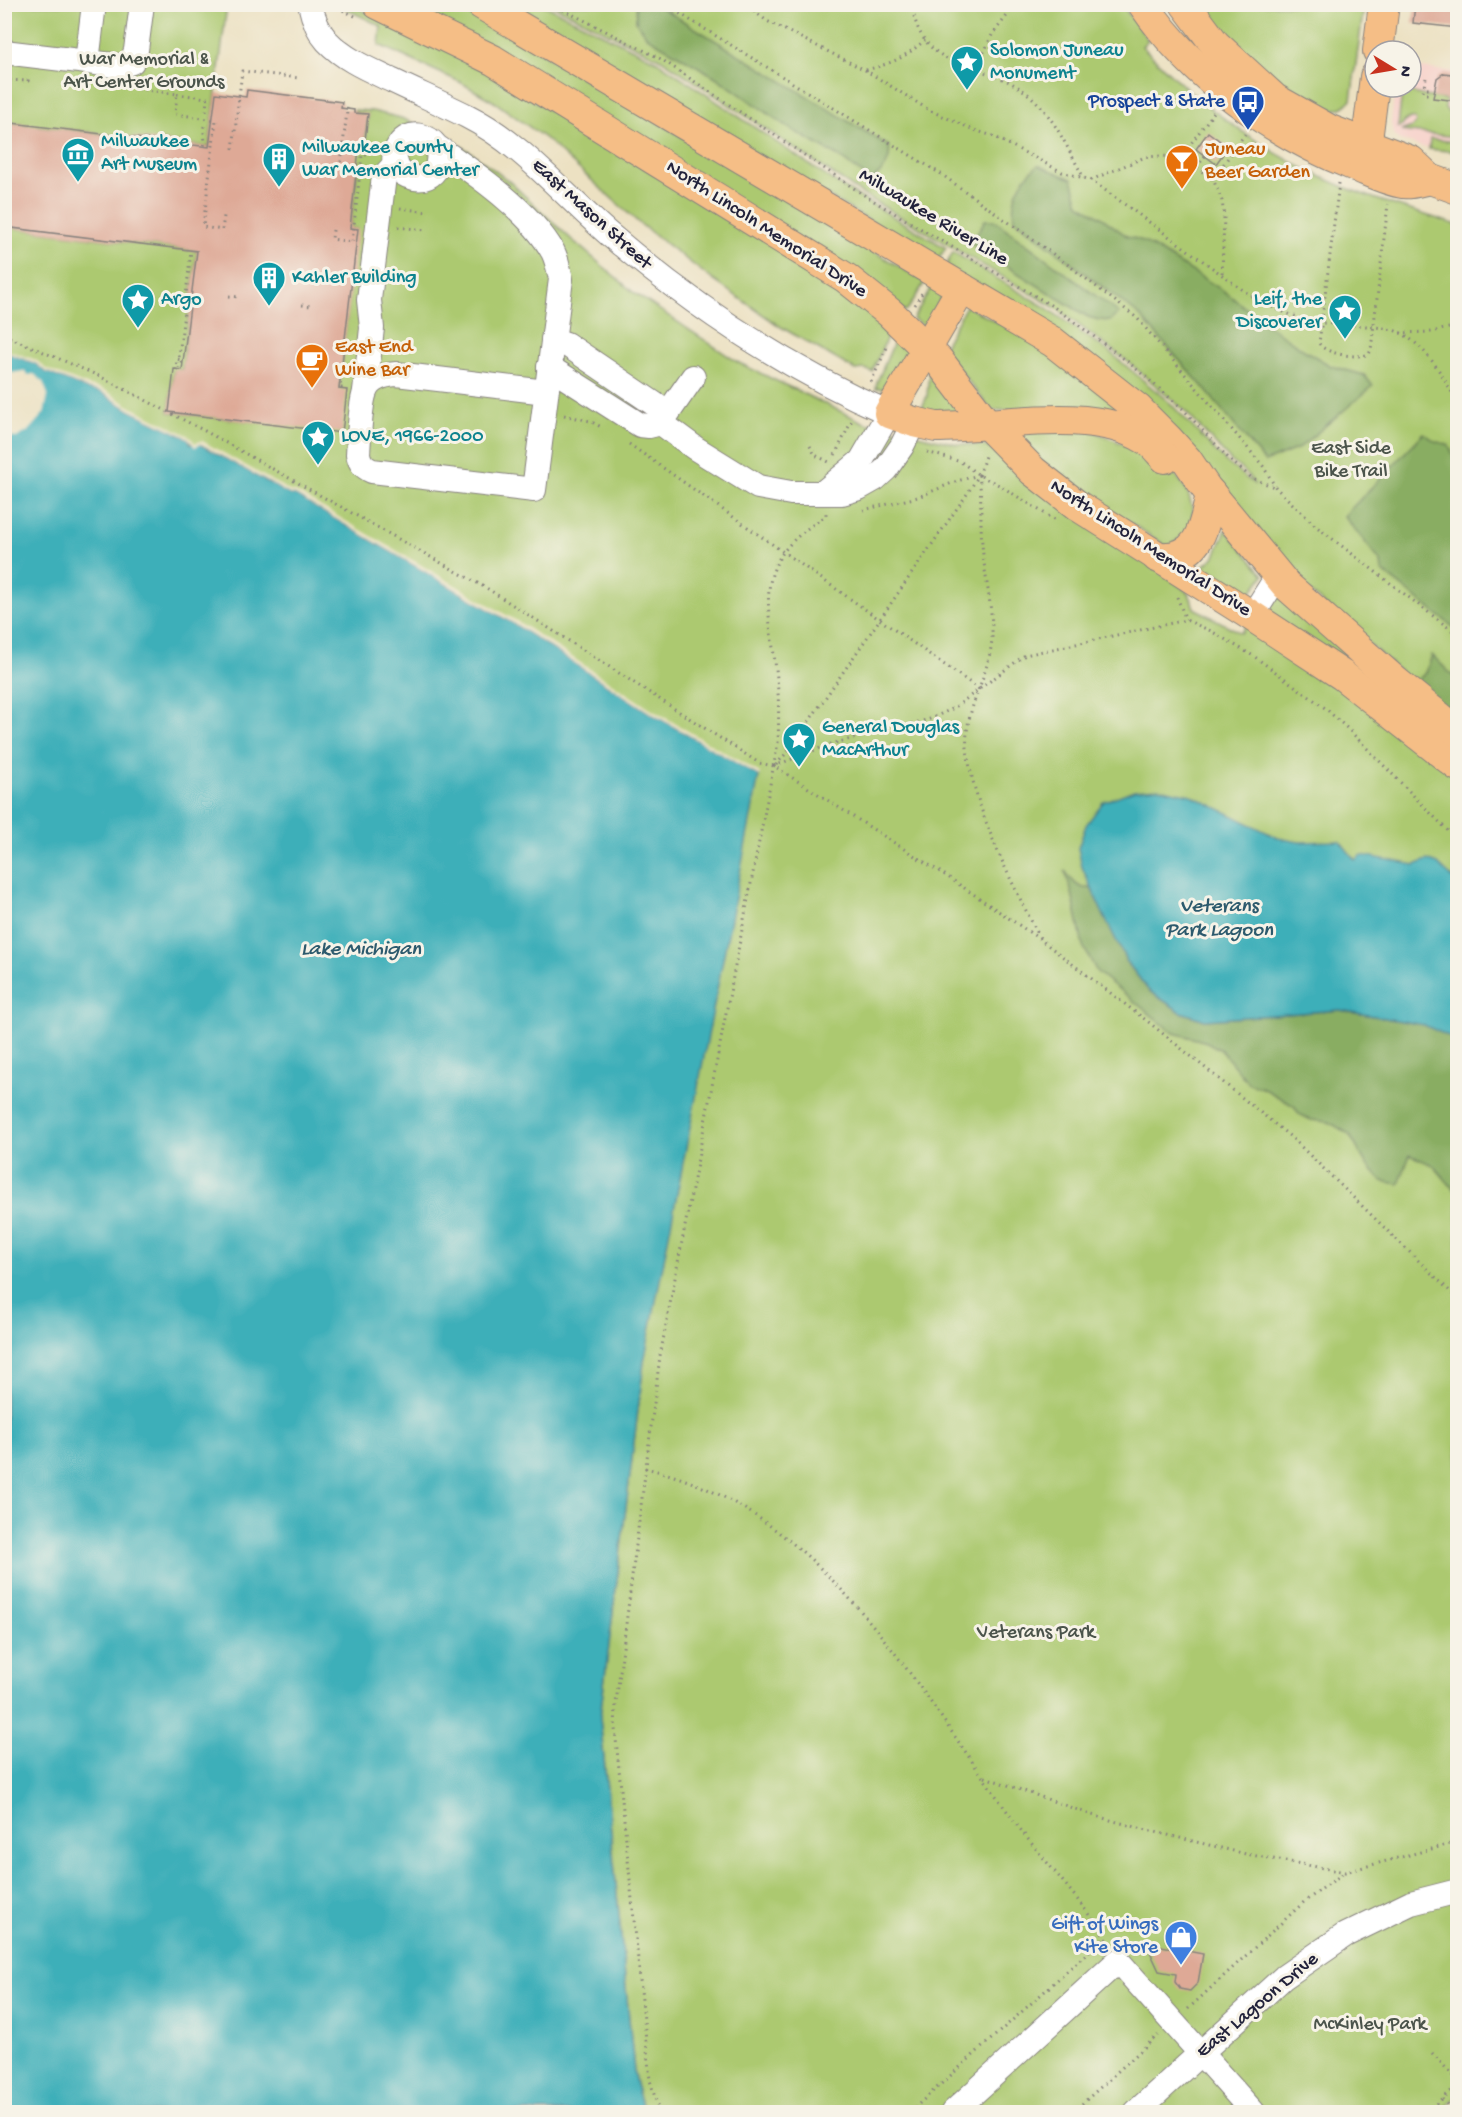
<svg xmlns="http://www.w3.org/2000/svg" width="1462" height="2117" viewBox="0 0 1462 2117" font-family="'Gochi Hand',sans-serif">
	<rect width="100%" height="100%" fill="#f7f3e8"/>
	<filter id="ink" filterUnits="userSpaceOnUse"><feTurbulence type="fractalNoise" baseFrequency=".0167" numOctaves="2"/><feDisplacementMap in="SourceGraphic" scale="12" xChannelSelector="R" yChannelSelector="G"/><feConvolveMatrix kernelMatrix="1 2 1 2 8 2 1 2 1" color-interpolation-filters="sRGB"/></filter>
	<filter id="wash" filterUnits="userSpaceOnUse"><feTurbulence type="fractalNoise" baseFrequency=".008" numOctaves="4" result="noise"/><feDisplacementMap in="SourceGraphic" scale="24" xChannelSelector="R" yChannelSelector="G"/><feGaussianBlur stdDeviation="1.35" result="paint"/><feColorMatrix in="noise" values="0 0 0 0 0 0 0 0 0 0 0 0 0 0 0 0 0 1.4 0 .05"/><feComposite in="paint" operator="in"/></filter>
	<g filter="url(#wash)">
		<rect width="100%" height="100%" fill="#ece1c2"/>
		<path fill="#f7d0c9" d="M1411,67L1457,72V152L1422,147L1400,140L1394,135L1391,123L1395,87H1411Z"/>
		<g fill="#acc970" stroke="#677656" stroke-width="1.5">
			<path d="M4,5H227L209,147L5,122Z"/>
			<path d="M344,5H350L438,43L815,270L891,328L872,372L865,369L855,370L781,327L713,280L639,223L546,139L496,103L460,82L379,45L381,26L344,8Z"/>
			<path d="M404,5H462L925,282L908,309L905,311Z"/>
			<path d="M502,5H544L657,61L841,186L946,248L937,260Z"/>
			<path d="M552,5H1122L1148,40L1142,46C1199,106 1271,158 1349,189C1384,203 1421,213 1457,225V680L1432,656L1426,673L1413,683L1308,590L1227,493L946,266L953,252L1045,307L1111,353L1170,403L1225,461L1255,485L1246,473L1231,461L1183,409L1127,361L1054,307L867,197L661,59Z"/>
			<path d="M1199,5H1364L1351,100C1346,106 1340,111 1331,109C1313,106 1254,64 1238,50C1224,37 1212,19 1199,5Z"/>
			<path d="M1402,91L1446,100L1445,108L1450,114L1457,115V137L1401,131L1412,127L1416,123L1415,119L1410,118L1405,121L1402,126L1398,127Z"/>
			<path d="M354,110L372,111L401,118L430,130L469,151L510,182L570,238L633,292L739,363L865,423L957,444L980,445L996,449L1189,593L1194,608L1241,633L1278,575L1457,732L1458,2096L1439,2112H644L635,2081L600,1717L644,1362L649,712L518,626L295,495L289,494L191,444L102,392C67,384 38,364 5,352V227L197,251L182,370H174L169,412L342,432L339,389L357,229L350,228L358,164L350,147L364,149L368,115L354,113Z"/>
			<path d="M1430,139L1457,142V152L1429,149Z"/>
			<path d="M932,286L943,293L927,328L913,319Z"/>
			<path d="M966,306L1038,344L1128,413L991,410L944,350L945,344Z"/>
			<path d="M901,336L910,353L887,389L876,388L877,382L895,340Z"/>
			<path d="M935,370L963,418L921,410L927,396L929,372Z"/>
			<path d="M1084,427L1164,462L1183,484L1189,496L1193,511L1189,531L1168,547L1048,470L1017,433Z"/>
			<path d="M1226,530L1264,575L1250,594L1244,598L1199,570L1215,556Z"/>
		</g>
		<g fill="#89ad62" stroke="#56684e" stroke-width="1.5">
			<path d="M636,5H657L889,146C892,163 883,170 872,181L842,159L789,128L714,76L647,37L636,21Z"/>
			<path d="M1038,165L1072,179L1079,204L1098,215L1127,236L1143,241L1224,291L1262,321L1304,350L1331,366L1364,375L1373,386L1299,448L1265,462L1203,387L1139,315L1014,219C1011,196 1020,180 1038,165Z"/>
			<path d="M985,220H994L1119,313L1110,321L1099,320L1088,317L971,244Z"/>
			<path d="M1424,433L1435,441L1449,445L1457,466V630L1382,571L1381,562L1344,516Z"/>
			<path d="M1432,655L1457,680C1457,692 1460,705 1447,710L1413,683L1426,673Z"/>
			<path d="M1065,871C1072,880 1078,890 1091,888L1127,962L1149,991L1181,1012L1205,1020L1340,1010L1425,1025L1457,1040V1193L1433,1165L1410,1155L1399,1184L1382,1181L1367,1165L1349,1134L1329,1122L1311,1120L1299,1114L1294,1106L1263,1088L1249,1084L1221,1050L1207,1042L1174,1033L1097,972L1083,946L1072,893Z"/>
		</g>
		<g fill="#3eafb9" stroke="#30687a" stroke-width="1.5">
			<path d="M5,352L35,363L45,371L88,389L102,392L130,410L188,438L191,444H200L289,494L295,495L518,626L649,712L759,776L644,1362L600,1717L635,2081L644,2112H5Z"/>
			<path d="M1158,788L1191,795L1278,838L1299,842L1340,841L1355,860L1362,855L1415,865L1427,860L1438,864L1457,882V1040L1424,1025L1340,1010L1205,1020L1181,1012L1149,991L1127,962L1103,914L1082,867L1078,848L1086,825L1103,802L1134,790Z"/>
		</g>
		<g fill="#ece1c2">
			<path d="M4,349L36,360L46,369L89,386L103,389L131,407L189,436L195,443L202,441L290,491L296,492L520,623L650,709L760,773L759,776L649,712L518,626L295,495L289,494L201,444L195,447L188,438L130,410L102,392L88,389L45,371L35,363L5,352Z"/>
			<path d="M24,371L28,375L34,374L43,382L48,395L44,413L27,432L16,438L5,435V374Z"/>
		</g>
		<g id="blocks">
			<g fill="#dea996">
				<path d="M1415,4H1458V28L1413,23Z"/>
				<path d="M1444,73L1458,75V101L1433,98L1437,78Z"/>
				<path d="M247,90L342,102L341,108L354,110V113L368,114L364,149H359L350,228L358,229L339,389L347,390L342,433L169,412L174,369L182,370L197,251L4,227V122L209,147L216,93L246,97Z"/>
				<path d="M1208,132L1228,147L1216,164L1196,149Z"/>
				<path d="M1146,1943L1203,1954L1198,1983L1190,1991L1180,1989L1175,1982L1176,1974L1159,1971Z"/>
			</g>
		</g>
	</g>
	<g filter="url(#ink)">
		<use href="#blocks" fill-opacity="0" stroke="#87827e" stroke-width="1.5"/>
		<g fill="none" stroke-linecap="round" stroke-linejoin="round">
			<g stroke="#87827e" stroke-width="26">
				<g id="minor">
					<path d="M310,4C313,18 318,31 327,41C345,60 370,70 393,81C418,93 443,104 467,116C523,144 563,195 610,235C693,306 788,369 889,413L861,461L825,491"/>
					<path d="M4,52L121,66L132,62L136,50L142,4"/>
					<path d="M87,62L94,4"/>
					<path d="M437,147C449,198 376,179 399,145C409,129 428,135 437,147C475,173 531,212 553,252C557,260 559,270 561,279L534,490L372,471C363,467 360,463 358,454C359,439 360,405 365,392C369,379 384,375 396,374L546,392"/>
					<path d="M553,340L566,344L656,405L661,412V423"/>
					<path d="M549,367L640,425L649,426L661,423L693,377"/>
					<path d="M365,391L372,328L369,300L384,176L396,163"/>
					<path d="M661,423L695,448L758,487L791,493H842L859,488L875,479L886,469L902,446L914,422"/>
					<path d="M1252,616L1278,575"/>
					<path d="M953,2112L1118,1961L1253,2112"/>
					<path d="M1136,2112L1284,1977L1345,1935L1411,1903L1458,1891"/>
				</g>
			</g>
			<g stroke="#87827e" stroke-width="32">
				<g id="major">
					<path d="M378,4L493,60L846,278L890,313L939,361L987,424L1033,471L1078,506L1252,616L1342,675L1458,766"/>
					<path d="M481,4L1053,342L1138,409L1168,439L1187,460L1206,488L1286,585L1396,682L1458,732"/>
					<path d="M1143,4C1194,79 1273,133 1355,166C1370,172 1387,181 1403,183C1411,185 1422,180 1430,179"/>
					<path d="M1185,4L1215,44L1275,99L1330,130L1411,161L1430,179L1458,189"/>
					<path d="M1378,51L1384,4"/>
					<path d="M1364,164L1375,77"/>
					<path d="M962,288L889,413L914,422L936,427C998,427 1090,405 1145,439C1153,443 1159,452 1165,458"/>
					<path d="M1157,557C1200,561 1204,527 1211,494"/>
				</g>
			</g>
			<g stroke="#87827e" stroke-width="3" stroke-dasharray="1.5 4.5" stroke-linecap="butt">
				<path d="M552,4L661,59L867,197L1054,307L1127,361L1183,409L1231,461L1252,478L1274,487"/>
				<path d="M664,4L941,174L1067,264L1137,318L1263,466L1276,488L1317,527L1458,635"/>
				<path d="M744,4L767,21L865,70L929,110L974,130L993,136L1062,172L1091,180L1254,298C1277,310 1297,319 1323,323C1342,325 1385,325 1401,333C1428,348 1444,377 1458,404"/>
				<path d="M755,4L759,14"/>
				<path d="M912,4C920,76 986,59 1028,94C1054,115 1068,150 1084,178"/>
				<path d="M332,5L359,18"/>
				<path d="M976,69L992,35L1016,4"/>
				<path d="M866,70C893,63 904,58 925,40"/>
				<path d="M4,80L28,81L29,75"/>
				<path d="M1403,88L1409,89"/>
				<path d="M138,89L177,94L175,114L216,120L203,227L222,230L224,216"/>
				<path d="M1427,89H1432"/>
				<path d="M1423,91L1426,78"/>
				<path d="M177,94L207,98L206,112"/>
				<path d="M1426,94H1431"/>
				<path d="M204,126C203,133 206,139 204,146"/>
				<path d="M233,149L242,71L299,78"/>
				<path d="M1181,157L1214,112"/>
				<path d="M341,162L348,103"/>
				<path d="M1197,167L1205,156"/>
				<path d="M1213,179L1245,134"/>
				<path d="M1091,180L1145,157L1161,156L1181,157L1213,179L1222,201L1224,216L1222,275"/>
				<path d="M1339,183L1319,343C1324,354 1358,359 1369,354L1371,350L1388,204"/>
				<path d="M400,208L428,212"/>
				<path d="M398,227L426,230"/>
				<path d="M333,230L332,239L352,242L362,155H369"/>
				<path d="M229,296L240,297"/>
				<path d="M302,305L311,306"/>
				<path d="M915,305L922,293"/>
				<path d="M1400,333L1431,332L1458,326"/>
				<path d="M4,335L99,376L203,430L488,589L759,763L774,766L951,879L1041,940L1151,1024L1292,1138L1458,1299"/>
				<path d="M179,357L191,250"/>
				<path d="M176,370L177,359L182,360L179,368"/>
				<path d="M341,377L340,388H343"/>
				<path d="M871,382L888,345"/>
				<path d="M564,415L590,421L603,428"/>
				<path d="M629,444L979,689"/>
				<path d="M810,446L815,455L829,462"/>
				<path d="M927,452L961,462L979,475L999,485L1055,520"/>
				<path d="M835,455L852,420"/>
				<path d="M979,475C982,498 980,521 982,543C984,575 993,606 992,638C990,676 963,710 967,748C973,809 1012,883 1040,938"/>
				<path d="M863,510L918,497L957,481L979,475"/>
				<path d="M1177,597L1186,620"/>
				<path d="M776,765L789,750L967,494L979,475L985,456"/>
				<path d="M774,766L831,744L930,719L954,708L1025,655L1186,620L1211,631L1255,657L1325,708L1349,730L1458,841"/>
				<path d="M645,1468C821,1508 914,1684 1012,1818C1043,1861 1082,1899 1109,1945"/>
				<path d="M985,1777L1092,1815L1143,1829L1246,1854L1345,1872L1458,1842"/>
				<path d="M1188,2009L1304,1902L1345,1872"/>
				<path d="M1432,2053L1458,2081"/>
				<path d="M1442,2099L1453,2111L1458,2107"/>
				<path d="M659,2112L650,2080L615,1729L616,1703L660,1356L778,743C779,718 779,694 776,669C766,596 754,560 826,516V513"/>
				<path d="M910,2112L1105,1937"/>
				<path d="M1073,2112L1158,2035"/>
				<path d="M1427,2112L1458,2084"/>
			</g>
			<use href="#minor" stroke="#fff" stroke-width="24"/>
			<use href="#major" stroke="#f5be86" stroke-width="30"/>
			<path stroke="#87827e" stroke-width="3" stroke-dasharray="1.5 4.5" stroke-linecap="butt" d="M341,377L346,378"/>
		</g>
	</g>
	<defs>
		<g id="sight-pin" transform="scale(1.725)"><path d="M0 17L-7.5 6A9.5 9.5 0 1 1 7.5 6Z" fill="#0f9aa8" stroke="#f7f3e8"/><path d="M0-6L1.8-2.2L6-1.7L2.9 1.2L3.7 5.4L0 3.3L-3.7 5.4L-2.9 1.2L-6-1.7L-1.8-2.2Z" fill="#fff"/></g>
		<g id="bus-pin" transform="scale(1.725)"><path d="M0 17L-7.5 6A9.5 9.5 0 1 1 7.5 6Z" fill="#1a4fb4" stroke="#f7f3e8"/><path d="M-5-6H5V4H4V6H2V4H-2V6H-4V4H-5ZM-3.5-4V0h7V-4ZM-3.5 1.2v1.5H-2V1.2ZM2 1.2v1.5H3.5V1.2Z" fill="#fff"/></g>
		<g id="museum-pin" transform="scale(1.725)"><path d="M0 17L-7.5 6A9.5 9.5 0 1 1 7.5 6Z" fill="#0f9aa8" stroke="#f7f3e8"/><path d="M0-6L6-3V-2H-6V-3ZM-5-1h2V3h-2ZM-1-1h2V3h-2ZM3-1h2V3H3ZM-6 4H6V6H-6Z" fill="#fff"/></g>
		<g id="building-pin" transform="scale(1.725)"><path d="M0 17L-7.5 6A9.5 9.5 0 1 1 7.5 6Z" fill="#0f9aa8" stroke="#f7f3e8"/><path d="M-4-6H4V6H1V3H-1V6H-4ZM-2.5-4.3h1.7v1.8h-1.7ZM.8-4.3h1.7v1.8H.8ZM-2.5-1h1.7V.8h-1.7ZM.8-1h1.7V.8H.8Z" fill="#fff"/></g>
		<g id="bar-pin" transform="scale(1.725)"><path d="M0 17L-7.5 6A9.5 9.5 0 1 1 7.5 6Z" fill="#e8710a" stroke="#f7f3e8"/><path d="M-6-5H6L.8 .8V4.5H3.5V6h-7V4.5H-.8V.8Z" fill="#fff"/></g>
		<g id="cafe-pin" transform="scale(1.725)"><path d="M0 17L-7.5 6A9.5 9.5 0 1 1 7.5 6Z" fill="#e8710a" stroke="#f7f3e8"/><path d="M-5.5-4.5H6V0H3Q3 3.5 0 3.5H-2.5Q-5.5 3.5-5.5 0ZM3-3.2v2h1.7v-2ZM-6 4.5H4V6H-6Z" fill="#fff"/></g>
		<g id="shop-pin" transform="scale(1.725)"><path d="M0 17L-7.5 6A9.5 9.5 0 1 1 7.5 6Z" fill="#3f7fe0" stroke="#f7f3e8"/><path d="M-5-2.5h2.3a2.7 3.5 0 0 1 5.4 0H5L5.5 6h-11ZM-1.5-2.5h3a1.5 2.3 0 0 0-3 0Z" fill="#fff"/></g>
	</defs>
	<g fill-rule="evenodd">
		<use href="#sight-pin" x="967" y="62"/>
		<use href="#bus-pin" x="1248" y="102"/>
		<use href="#museum-pin" x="78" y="154"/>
		<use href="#building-pin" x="279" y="159"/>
		<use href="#bar-pin" x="1182" y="161"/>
		<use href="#building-pin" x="269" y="278"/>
		<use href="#sight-pin" x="138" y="300"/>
		<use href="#sight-pin" x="1345" y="311"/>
		<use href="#cafe-pin" x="312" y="360"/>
		<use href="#sight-pin" x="318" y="437"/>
		<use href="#sight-pin" x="799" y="739"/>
		<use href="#shop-pin" x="1181" y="1937"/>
	</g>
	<g text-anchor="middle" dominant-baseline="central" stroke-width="6" stroke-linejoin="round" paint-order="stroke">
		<g font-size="20" fill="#0d838f" stroke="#f7f3e8" text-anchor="start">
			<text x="990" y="51">Solomon Juneau<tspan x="990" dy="23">Monument</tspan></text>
			<text x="101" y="142">Milwaukee<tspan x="101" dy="23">Art Museum</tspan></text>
			<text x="302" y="148">Milwaukee County<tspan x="302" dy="23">War Memorial Center</tspan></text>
			<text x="292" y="278">Kahler Building</text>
			<text x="161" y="300">Argo</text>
			<text x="1322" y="300" text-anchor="end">Leif, the<tspan x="1322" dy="23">Discoverer</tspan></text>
			<text x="341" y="437">LOVE, 1966-2000</text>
			<text x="822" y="728">General Douglas<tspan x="822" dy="23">MacArthur</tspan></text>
		</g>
		<g font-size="20" fill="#4b544b" stroke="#f7f3e8">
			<text x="144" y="60">War Memorial &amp;<tspan x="144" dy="23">Art Center Grounds</tspan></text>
			<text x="1351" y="449">East Side<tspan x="1351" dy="23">Bike Trail</tspan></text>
			<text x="1036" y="1633">Veterans Park</text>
			<text x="1370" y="2025">McKinley Park</text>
		</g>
		<g font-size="20" fill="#164399" stroke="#f7f3e8" text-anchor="end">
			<text x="1225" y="102">Prospect &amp; State</text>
		</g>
		<g font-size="20" fill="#c56008" stroke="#f7f3e8" text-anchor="start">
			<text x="1205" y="150">Juneau<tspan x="1205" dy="23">Beer Garden</tspan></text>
			<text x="335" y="348">East End<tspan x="335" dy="23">Wine Bar</tspan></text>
		</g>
		<g font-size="20" fill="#22223b" stroke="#f7f3e8">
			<text transform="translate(591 215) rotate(42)">East Mason Street</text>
			<text transform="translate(933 218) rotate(31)">Milwaukee River Line</text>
			<text transform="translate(766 230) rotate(33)">North Lincoln Memorial Drive</text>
			<text transform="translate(1150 549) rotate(33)">North Lincoln Memorial Drive</text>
			<text transform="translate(1258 2006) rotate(-40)">East Lagoon Drive</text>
		</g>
		<g font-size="20" fill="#366cbe" stroke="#f7f3e8" text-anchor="end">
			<text x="1158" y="1925">Gift of Wings<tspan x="1158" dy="23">Kite Store</tspan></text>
		</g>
		<g font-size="21" font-style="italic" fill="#2d5a6d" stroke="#f7f3e8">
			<text x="1219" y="907">Veterans<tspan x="1219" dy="24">Park Lagoon</tspan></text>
			<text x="361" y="950">Lake Michigan</text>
		</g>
	</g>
	<rect width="1462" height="2117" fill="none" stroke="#f7f3e8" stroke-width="24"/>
	<g transform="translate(1393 69) rotate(101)"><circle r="28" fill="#f7f3e8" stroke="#a29fa3" stroke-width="1.5"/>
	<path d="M0-4.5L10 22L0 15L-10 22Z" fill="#c8321e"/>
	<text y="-9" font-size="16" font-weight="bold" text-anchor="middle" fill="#22223b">N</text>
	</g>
</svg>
